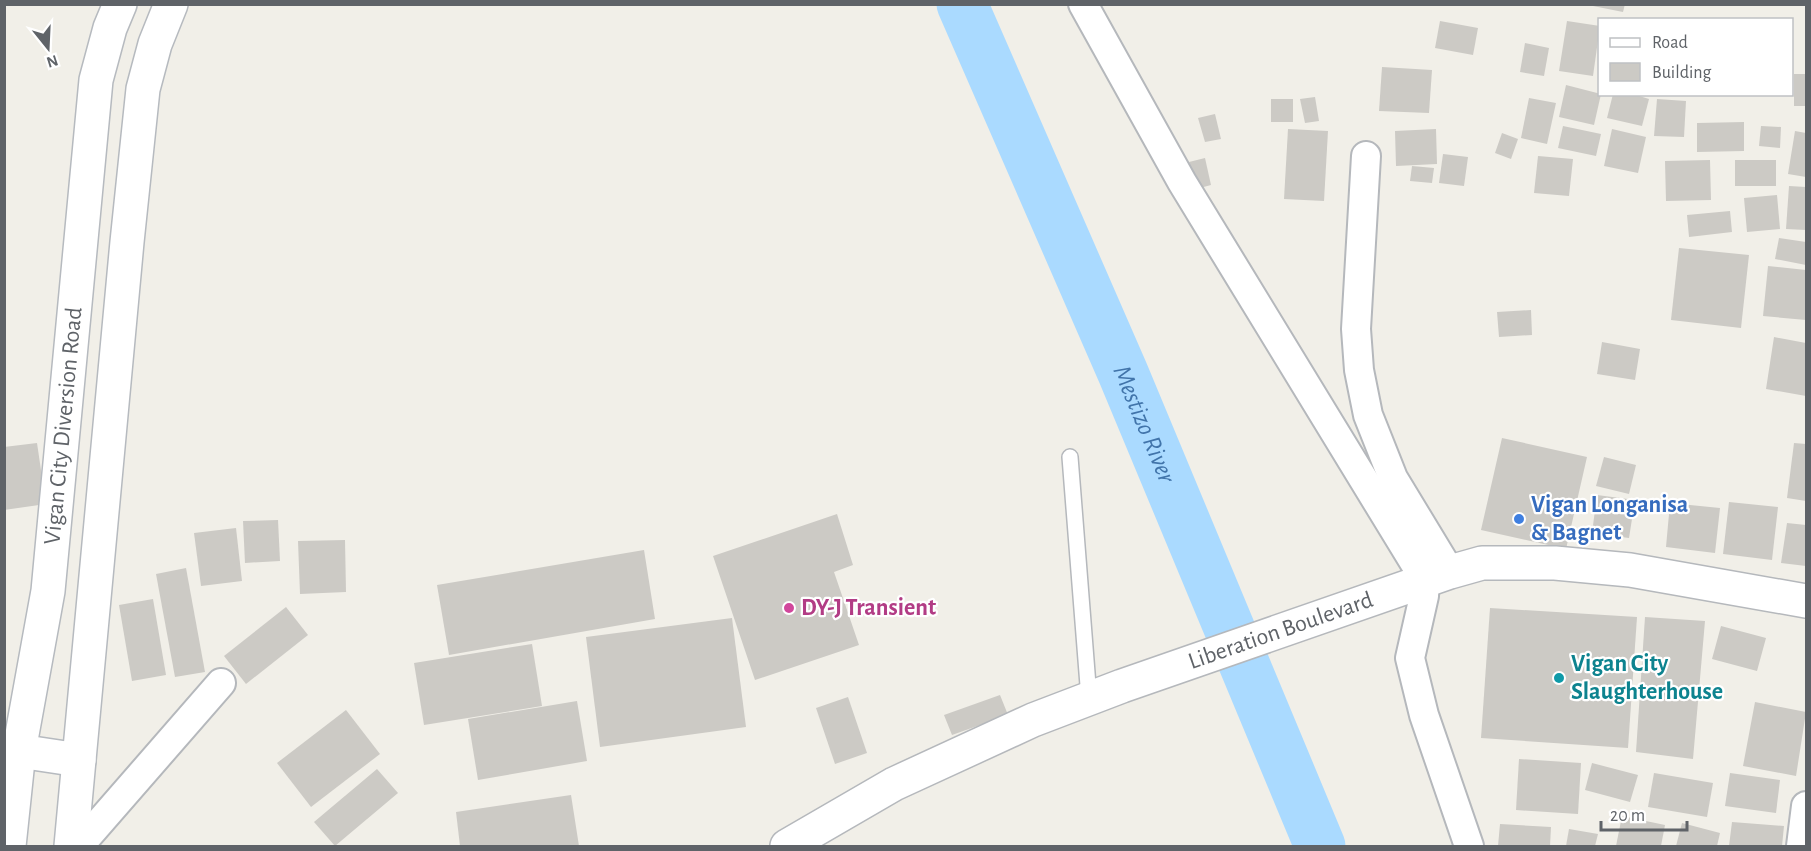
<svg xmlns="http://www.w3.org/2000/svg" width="1811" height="851" viewBox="0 0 1811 851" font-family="'Alegreya Sans',sans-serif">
	<rect width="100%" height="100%" fill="#f1efe8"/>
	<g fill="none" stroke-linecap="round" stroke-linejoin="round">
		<path stroke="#aadaff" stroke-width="51" id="s1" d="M962,4L1123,373L1320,846"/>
	</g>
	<g fill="#cccac5">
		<path d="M1583,4H1625L1623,12Z"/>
		<path d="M1440,21L1478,28L1473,55L1435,48Z"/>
		<path d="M1567,21L1600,26L1593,76L1559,71Z"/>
		<path d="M1525,43L1549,48L1544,76L1520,72Z"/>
		<path d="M1382,67L1432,70L1429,113L1379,111Z"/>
		<rect x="1794" y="74" width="12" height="32"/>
		<path d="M1566,85L1601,94L1594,125L1559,117Z"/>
		<path d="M1613,94H1633L1649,99L1642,126L1607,118Z"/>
		<path d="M1315,97L1319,121L1305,123L1300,99Z"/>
		<path d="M1529,98L1556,103L1547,144L1521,138Z"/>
		<rect x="1271" y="99" width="22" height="23"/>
		<path d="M1657,99L1686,101L1684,137L1654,136Z"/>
		<path d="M1215,114L1221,139L1205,142L1198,118Z"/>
		<path d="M1744,122V151L1697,152V123Z"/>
		<path d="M1563,126L1601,134L1596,156L1558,148Z"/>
		<path d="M1761,126L1781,127L1780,148L1759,146Z"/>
		<path d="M1288,129L1328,131L1324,201L1284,199Z"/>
		<path d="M1436,129L1437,164L1396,166L1395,131Z"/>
		<path d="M1612,129L1646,137L1638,173L1604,166Z"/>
		<path d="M1795,131L1806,133V177L1788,174Z"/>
		<path d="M1502,133L1518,139L1511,159L1495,153Z"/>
		<path d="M1443,154L1468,157L1464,186L1439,183Z"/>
		<path d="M1538,156L1573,159L1569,196L1534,193Z"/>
		<path d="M1205,158L1211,185L1196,189L1189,162Z"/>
		<path d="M1710,160L1711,200L1666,201L1665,161Z"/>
		<rect x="1735" y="160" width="41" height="26"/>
		<path d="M1412,166L1434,168L1432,183L1410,181Z"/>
		<path d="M1789,186L1806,187V230L1786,229Z"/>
		<path d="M1777,195L1780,229L1747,232L1744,198Z"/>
		<path d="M1730,211L1732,232L1689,237L1687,215Z"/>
		<path d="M1779,238L1806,242V265L1775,259Z"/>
		<path d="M1679,248L1749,255L1741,328L1671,320Z"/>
		<path d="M1768,266L1806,270V320L1763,316Z"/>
		<path d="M1531,310L1532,335L1499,337L1497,312Z"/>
		<path d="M1774,337L1806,343V396L1766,389Z"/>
		<path d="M1602,342L1640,349L1635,380L1597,374Z"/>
		<path d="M1502,438L1587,457L1566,549L1481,530Z"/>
		<path d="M37,443L46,504L4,510V447Z"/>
		<path d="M1794,443L1806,444V501L1787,498Z"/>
		<path d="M1604,457L1636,465L1629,494L1596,486Z"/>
		<path d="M1597,495L1635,500L1629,538L1592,533Z"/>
		<path d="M1729,502L1778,507L1772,560L1723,554Z"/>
		<path d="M1670,503L1720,508L1715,553L1666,547Z"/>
		<path d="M837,514L853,565L834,572L859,645L755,680L713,556Z"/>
		<path d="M278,520L280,561L245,563L243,521Z"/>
		<path d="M1787,523L1806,525V566L1781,563Z"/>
		<path d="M236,528L242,581L201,586L194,533Z"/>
		<path d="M345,540L346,592L300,594L298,541Z"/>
		<path d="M644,550L655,619L449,655L437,585Z"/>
		<path d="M186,568L205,672L175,677L156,574Z"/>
		<path d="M153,599L166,675L132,681L119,605Z"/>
		<path d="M286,607L308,635L246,684L224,656Z"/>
		<path d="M1490,608L1637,617L1628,748L1481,738Z"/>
		<path d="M1645,617L1705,621L1693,759L1636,752Z"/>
		<path d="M732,618L746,727L600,747L586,637Z"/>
		<path d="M1721,626L1766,638L1757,671L1712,659Z"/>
		<path d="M532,644L542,706L424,725L414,663Z"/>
		<path d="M1000,695L1008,715L952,735L944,715Z"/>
		<path d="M848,697L867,753L835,764L816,708Z"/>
		<path d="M577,701L587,761L478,780L468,719Z"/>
		<path d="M1755,702L1806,712L1796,776L1743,766Z"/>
		<path d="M346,710L380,754L311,807L277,763Z"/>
		<path d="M1519,759L1581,763L1578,814L1516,810Z"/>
		<path d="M1592,763L1638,775L1630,802L1585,790Z"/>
		<path d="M377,769L398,793L335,846L314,822Z"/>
		<path d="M1654,773L1713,783L1707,817L1648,807Z"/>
		<path d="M1730,773L1780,780L1776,813L1725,806Z"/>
		<path d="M571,795L579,846H460L456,812Z"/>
		<path d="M1622,816L1665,825L1661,846H1616Z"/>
		<path d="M1732,822L1784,826L1782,846H1729Z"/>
		<path d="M1682,823L1720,833L1717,846H1676Z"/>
		<path d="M1500,824L1551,827L1550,846H1498Z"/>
		<path d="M1569,829L1598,834L1595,846H1566Z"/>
	</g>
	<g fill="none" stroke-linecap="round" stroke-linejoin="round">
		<g stroke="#b5b8bc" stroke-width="18">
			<path id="service" d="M1070,457L1089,698"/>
		</g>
		<g stroke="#b5b8bc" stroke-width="32">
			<g id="minor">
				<path d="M1083,4L1182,182L1425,580L1424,596L1410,658L1424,715L1469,846"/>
				<path d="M1366,156L1356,329L1359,370L1368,415L1393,478L1450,572"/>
				<path d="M79,846L221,683"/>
				<path d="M1801,846L1806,806"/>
			</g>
		</g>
		<g stroke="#b5b8bc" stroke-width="36">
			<g id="tertiary">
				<path id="s2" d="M787,846L894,784L1033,720L1122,686L1450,572L1482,563H1555L1630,570L1806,601"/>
			</g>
		</g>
		<g stroke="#b6babf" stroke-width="36">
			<g id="secondary">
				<path d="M19,751L79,760"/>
				<path id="s3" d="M9,846L19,751L48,591L96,80L110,28L120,4"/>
				<path d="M71,846L127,242L143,89L155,44L171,4"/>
			</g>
		</g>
		<use href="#service" stroke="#fff" stroke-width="15"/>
		<use href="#minor" stroke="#fff" stroke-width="28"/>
		<use href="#tertiary" stroke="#fff" stroke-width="33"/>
		<use href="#secondary" stroke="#fff" stroke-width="33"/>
	</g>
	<circle fill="#3f7fe0" stroke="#fff" stroke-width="2" cx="1519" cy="519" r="6"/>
	<circle fill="#d1479c" stroke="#fff" stroke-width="2" cx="789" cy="608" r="6"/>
	<circle fill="#0f9aa8" stroke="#fff" stroke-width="2" cx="1559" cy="678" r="6"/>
	<g text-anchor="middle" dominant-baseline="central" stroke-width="4.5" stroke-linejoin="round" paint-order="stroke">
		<g font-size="24" fill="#5f6368" stroke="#fff">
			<text stroke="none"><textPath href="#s3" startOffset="424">Vigan City Diversion Road</textPath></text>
			<text stroke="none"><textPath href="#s2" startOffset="540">Liberation Boulevard</textPath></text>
		</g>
		<g font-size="24" font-weight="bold" fill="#366cbe" stroke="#fff" text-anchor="start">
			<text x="1531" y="505">Vigan Longanisa<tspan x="1531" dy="28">&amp; Bagnet</tspan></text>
		</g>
		<g font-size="24" font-weight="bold" fill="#b23c85" stroke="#fff" text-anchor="start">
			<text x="801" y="608">DY-J Transient</text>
		</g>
		<g font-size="24" font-weight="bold" fill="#0d838f" stroke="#fff" text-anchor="start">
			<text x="1571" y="664">Vigan City<tspan x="1571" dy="28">Slaughterhouse</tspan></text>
		</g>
		<g font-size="26" font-style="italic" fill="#4174aa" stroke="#fff">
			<text stroke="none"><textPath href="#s1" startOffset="458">Mestizo River</textPath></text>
		</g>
	</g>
	<rect width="1811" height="851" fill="none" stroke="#5f6368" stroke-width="12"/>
	<rect x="1598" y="18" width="195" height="78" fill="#ffffff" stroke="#bfc1c3" stroke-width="1.5"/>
	<rect x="1610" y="38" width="30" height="9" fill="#ffffff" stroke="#bfc1c3" stroke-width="1.5"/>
	<text x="1652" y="48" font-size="18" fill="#5f6368">Road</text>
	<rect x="1610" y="63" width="30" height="18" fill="#cccac5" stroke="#bfc1c3" stroke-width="1.5"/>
	<text x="1652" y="78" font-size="18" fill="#5f6368">Building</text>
	<g transform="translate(48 48) rotate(162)" stroke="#ffffff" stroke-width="4.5" paint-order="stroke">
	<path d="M0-4.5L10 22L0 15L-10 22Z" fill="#5f6368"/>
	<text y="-9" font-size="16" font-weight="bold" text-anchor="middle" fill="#5f6368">N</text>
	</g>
	<path d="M1601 821v9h86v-9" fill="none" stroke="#5f6368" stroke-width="3"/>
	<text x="1610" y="821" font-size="18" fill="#5f6368" stroke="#ffffff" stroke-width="4.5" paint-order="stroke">20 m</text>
</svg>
